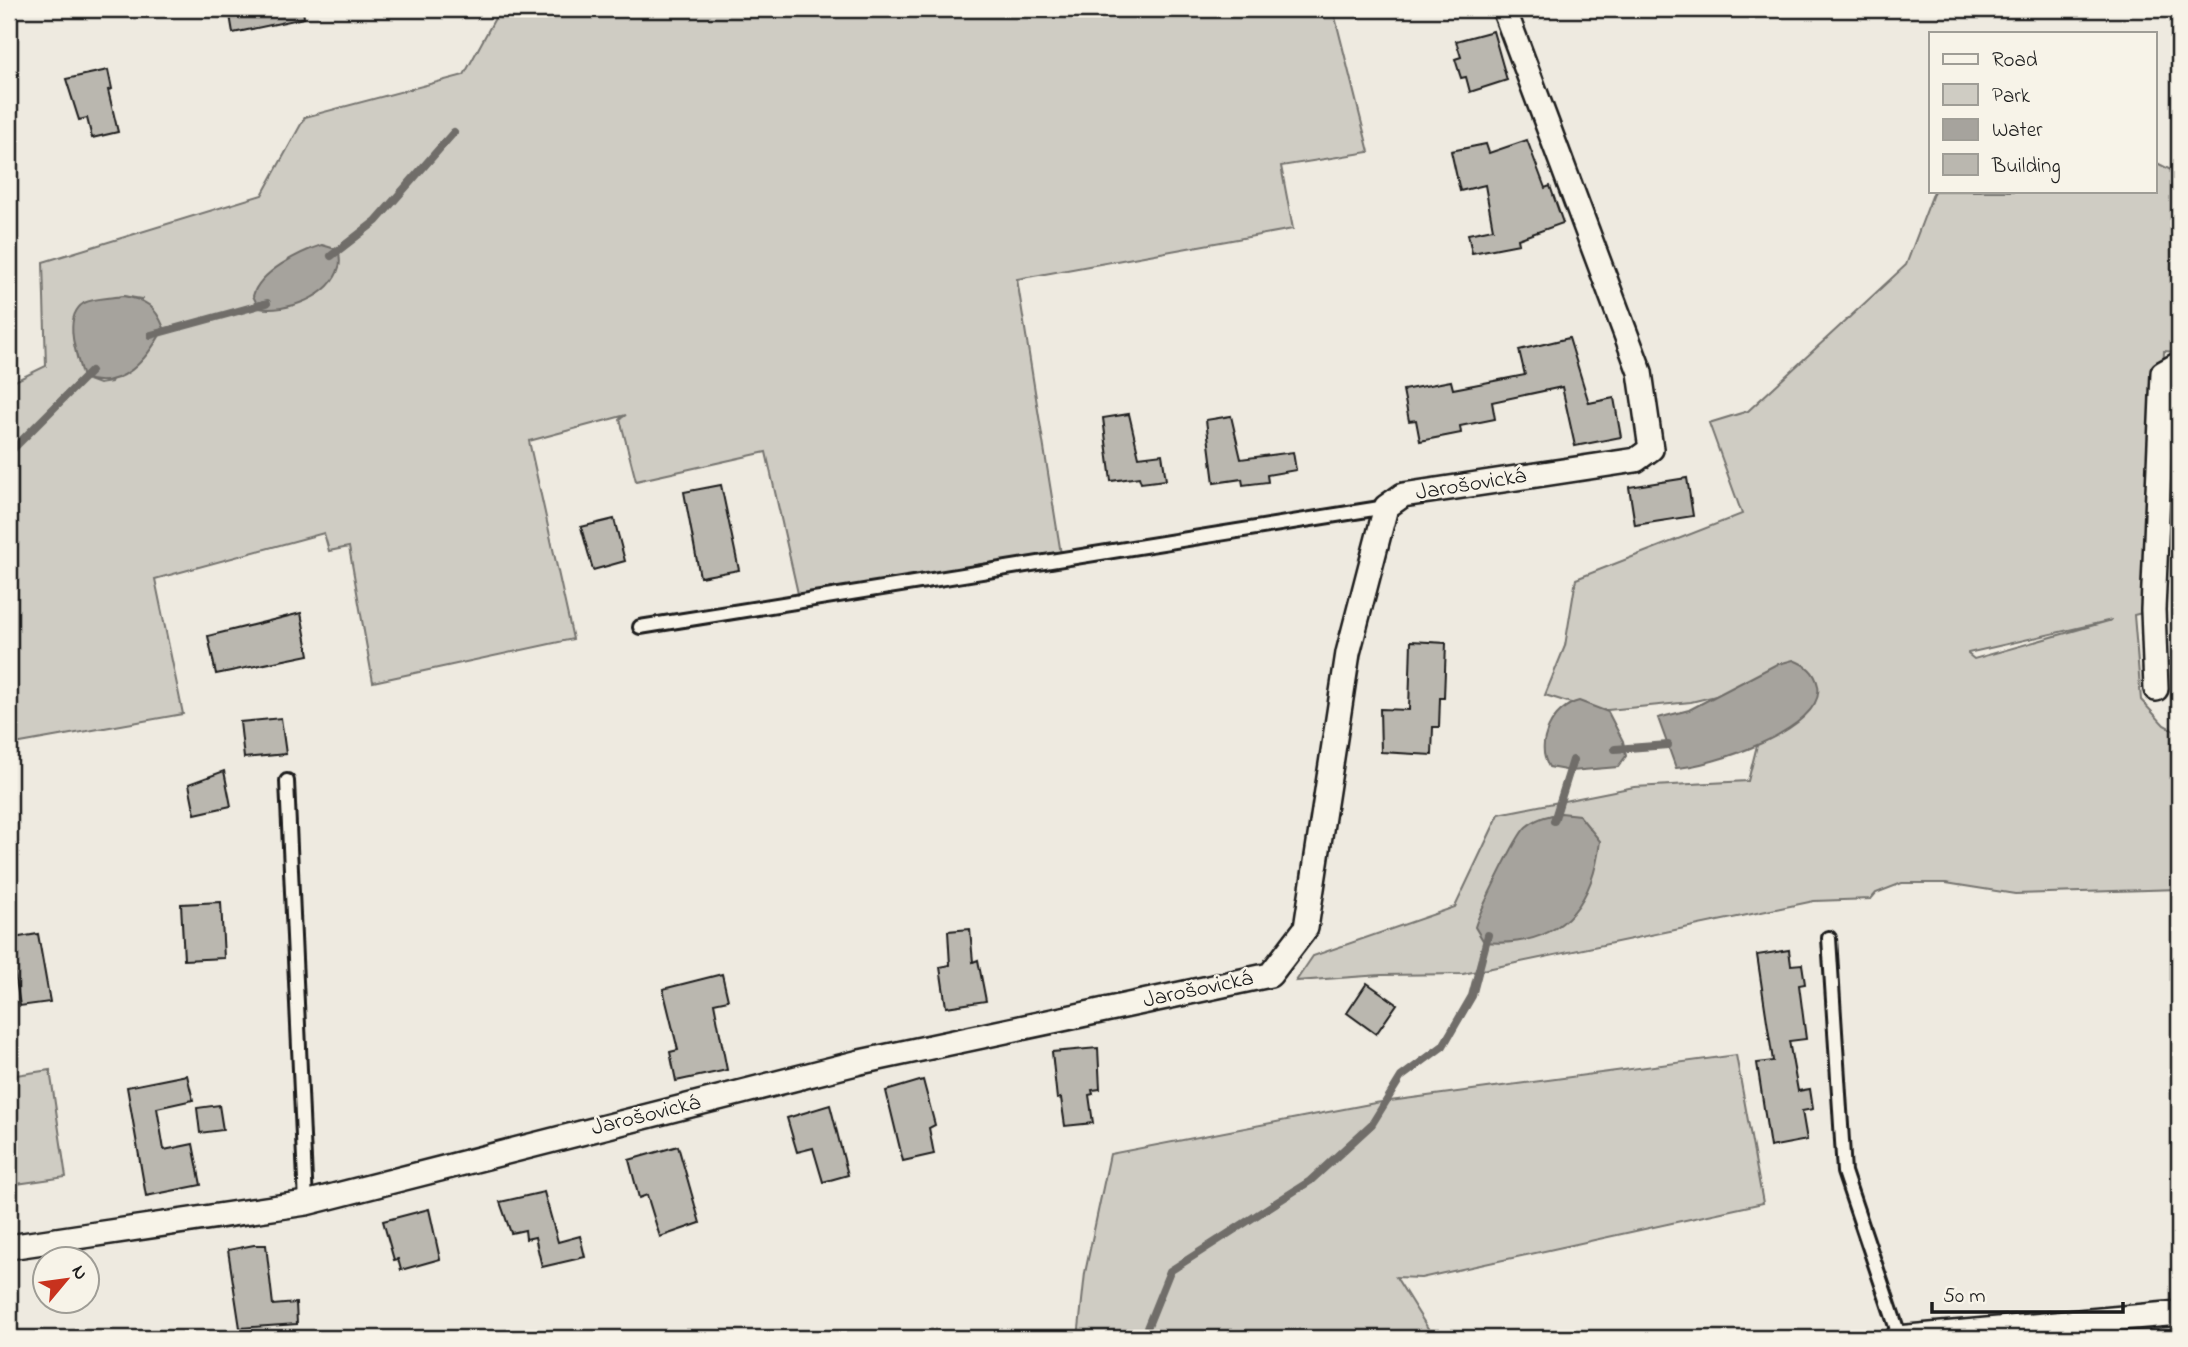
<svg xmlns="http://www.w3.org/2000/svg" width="2188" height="1347" viewBox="0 0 2188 1347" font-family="'Indie Flower',sans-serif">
	<rect width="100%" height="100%" fill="#eeeae0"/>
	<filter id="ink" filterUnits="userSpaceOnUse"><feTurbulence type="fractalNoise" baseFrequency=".0143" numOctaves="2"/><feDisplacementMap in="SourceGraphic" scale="14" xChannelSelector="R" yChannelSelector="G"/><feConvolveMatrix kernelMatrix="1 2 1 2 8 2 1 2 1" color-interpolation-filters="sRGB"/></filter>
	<g filter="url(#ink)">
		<g fill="#cfccc3" stroke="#767470" stroke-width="2" fill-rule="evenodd">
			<path d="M500,9H1333L1369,152L1281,166L1293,229L1017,279L1061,554L799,598L766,452L636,481L620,419L626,415L529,441L573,639L373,682L349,547L329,551L324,533L155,579L183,714L9,745V384L46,366L43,262L262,195L305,117L464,75ZM123,296L142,299L111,382L99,384L83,378L84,303Z"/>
			<path d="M2155,162L2179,174V352L2164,351L2153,610L2134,615L2141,700L2164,725L2179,733V889L2015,894L1946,883H1902L1876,893L1871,899L1814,901L1463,974L1381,975L1296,981L1313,956L1455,907L1499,814L1634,787L1748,781L1773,682L1691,702L1597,711L1545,695L1565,646L1576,579L1742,514L1709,423L1748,411L1906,265L1934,191H2155ZM2112,620L1974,659L1968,654V653Z"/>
			<path d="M1736,1055L1763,1203L1421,1278L1396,1277L1434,1338H1078L1085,1273L1110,1154L1375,1103Z"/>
			<path d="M50,1070L66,1177L9,1185V1076Z"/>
		</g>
		<g fill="#a6a39d" stroke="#6f6d69" stroke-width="2">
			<path d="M322,245L339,250C339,255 341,263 339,267C331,297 285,313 259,308L253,296C259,272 300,252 322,245Z"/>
			<path d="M123,296C147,300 155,306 164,328C147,359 122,392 83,378C78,359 61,317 84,303C94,298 112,298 123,296Z"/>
			<path d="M1793,660C1806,665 1815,671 1818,686C1826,729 1709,767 1676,768L1658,718L1689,710L1775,665Z"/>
			<path d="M1579,701L1608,712L1623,741L1626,756L1618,767L1571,771L1549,767C1534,744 1553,707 1579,701Z"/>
			<path d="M1561,813L1579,815L1600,841C1592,911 1556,948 1484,942L1475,927C1479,913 1516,836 1526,827C1536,818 1548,816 1561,813Z"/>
		</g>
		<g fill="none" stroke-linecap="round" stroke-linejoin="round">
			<g stroke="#6f6d69" stroke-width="8">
				<path d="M331,256L376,221L454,132"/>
				<path d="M151,335L267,303"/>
				<path d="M9,453L91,371"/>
				<path d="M1615,749L1668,745"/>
				<path d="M1554,821L1573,760"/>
				<path d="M1143,1338L1170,1271L1310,1181L1372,1124L1401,1077L1443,1046L1472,996L1488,935"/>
			</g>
		</g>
		<g fill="#bab7af" stroke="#1c1c1c" stroke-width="2">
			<path d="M229,9H303L304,18L233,33Z"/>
			<path d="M1493,31L1507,80L1470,92L1466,77L1461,78L1455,59L1461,57L1456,41Z"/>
			<path d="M108,70L112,89L108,90L118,132L92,138L87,118L79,120L66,79Z"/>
			<path d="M1527,140L1545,188L1550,186L1563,223L1518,239L1519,244L1472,253L1468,234L1493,229L1485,185L1460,191L1451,151L1486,144L1489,153Z"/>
			<path d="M1569,338L1589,403L1614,398L1621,437L1575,446L1562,387L1492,402L1495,419L1460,426L1461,433L1420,441L1416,420L1409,421L1403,390L1451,381L1453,389L1525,375L1519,350Z"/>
			<path d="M1129,414L1139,457L1162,454L1166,480L1141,483L1139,477L1111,481L1103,418Z"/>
			<path d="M1231,416L1241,459L1293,452L1296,470L1267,475L1268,482L1243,485L1242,479L1214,483L1206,420Z"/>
			<path d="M1687,478L1693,516L1635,525L1629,487Z"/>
			<path d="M721,485L739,570L700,577L684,492Z"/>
			<path d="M614,519L625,561L593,570L581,527Z"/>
			<path d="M301,613L309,655L216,674L208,636Z"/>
			<path d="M1411,641L1446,643L1444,698H1440L1439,727H1433L1432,755L1381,752L1380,709L1409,710Z"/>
			<path d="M281,718L286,754L244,758L240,722Z"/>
			<path d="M224,771L231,806L195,814L189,784Z"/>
			<path d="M221,902L224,958L184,960L181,904Z"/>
			<path d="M970,929L973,962L978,960L986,1001L946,1007L940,967L950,965L948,931Z"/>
			<path d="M38,934L50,1002L20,1006L14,967L9,968V948L14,947L13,938Z"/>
			<path d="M1789,950L1791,965L1802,964L1805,984L1799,985L1806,1039L1789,1041L1798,1091L1810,1089L1813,1109L1802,1111L1807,1140L1770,1147L1757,1063L1773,1061L1757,955Z"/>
			<path d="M722,974L728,1000L714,1003L727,1070L676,1081L670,1052L678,1050L663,989Z"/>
			<path d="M1367,983L1397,1004L1376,1034L1347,1013Z"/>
			<path d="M1098,1048L1100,1089L1092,1090L1093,1094L1089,1095L1093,1123L1065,1126L1061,1098L1057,1099L1052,1052Z"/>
			<path d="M187,1075L193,1100L157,1108L164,1150L193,1144L201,1185L146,1196L127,1087Z"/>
			<path d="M923,1080L935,1125L929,1128L934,1154L903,1161L886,1091Z"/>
			<path d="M219,1105L223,1130L200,1133L197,1108Z"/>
			<path d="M830,1105L848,1175L823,1182L813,1148L797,1152L787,1118Z"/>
			<path d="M678,1146L700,1223L660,1237L647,1195L639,1198L629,1160Z"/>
			<path d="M544,1192L558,1242L580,1236L585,1257L542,1267L535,1237L526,1239L525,1230L511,1233L500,1202Z"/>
			<path d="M429,1209L440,1259L401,1270L398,1259L394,1260L383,1221Z"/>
			<path d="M254,1245H266L273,1305L296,1303L297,1324L240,1328L228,1250Z"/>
		</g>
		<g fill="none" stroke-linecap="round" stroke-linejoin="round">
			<g stroke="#1c1c1c" stroke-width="18">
				<g id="service">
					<path d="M640,627L1386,507"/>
					<path d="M287,781L306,1203"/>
					<path d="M1829,938L1844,1172L1900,1338"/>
				</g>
			</g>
			<g stroke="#1c1c1c" stroke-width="28">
				<g id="minor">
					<path d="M2156,689L2153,610L2163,373L2179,364"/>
					<path d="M9,1247L306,1203L860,1062L1270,975L1306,928L1348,653L1386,507L1403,495L1636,460L1651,449L1640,372L1504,9"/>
					<path d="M1897,1338L2179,1313"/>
				</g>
			</g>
			<use href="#service" stroke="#f7f3e8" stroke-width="12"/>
			<use href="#minor" stroke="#f7f3e8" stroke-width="23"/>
		</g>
	</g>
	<g text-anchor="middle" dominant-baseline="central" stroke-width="5" stroke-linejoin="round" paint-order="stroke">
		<g font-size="23" fill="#1c1c1c" stroke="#f7f3e8">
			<text transform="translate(1471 485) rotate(-9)">Jarošovická</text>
			<text transform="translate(1198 990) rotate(-12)">Jarošovická</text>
			<text transform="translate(646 1116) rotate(-14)">Jarošovická</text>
		</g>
	</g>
	<rect width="2188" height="1347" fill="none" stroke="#f7f3e8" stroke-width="35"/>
	<rect x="18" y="18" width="2153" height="1312" fill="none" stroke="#1c1c1c" stroke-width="2.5" filter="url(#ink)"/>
	<rect x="1929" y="32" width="228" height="161" fill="#f7f3e8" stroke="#9f9d96" stroke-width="2"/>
	<rect x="1943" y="54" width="35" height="10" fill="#f7f3e8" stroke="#9f9d96" stroke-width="2"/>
	<text x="1992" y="66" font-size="21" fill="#1c1c1c">Road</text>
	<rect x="1943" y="84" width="35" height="21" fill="#cfccc3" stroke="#9f9d96" stroke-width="2"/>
	<text x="1992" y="102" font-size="21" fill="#1c1c1c">Park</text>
	<rect x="1943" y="119" width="35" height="21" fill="#a6a39d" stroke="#9f9d96" stroke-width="2"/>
	<text x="1992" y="136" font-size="21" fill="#1c1c1c">Water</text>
	<rect x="1943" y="154" width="35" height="21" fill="#bab7af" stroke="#9f9d96" stroke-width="2"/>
	<text x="1992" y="172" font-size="21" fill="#1c1c1c">Building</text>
	<g transform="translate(66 1280) rotate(61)"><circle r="33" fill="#f7f3e8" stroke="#9f9d96" stroke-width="2"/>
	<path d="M0-5L12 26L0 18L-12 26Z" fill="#c8321e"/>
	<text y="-10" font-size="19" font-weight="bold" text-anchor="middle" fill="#1c1c1c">N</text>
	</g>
	<path d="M1932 1302v10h191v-10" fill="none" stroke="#1c1c1c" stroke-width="3.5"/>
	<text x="1943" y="1302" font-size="21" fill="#1c1c1c" stroke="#f7f3e8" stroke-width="5" paint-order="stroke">50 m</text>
</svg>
